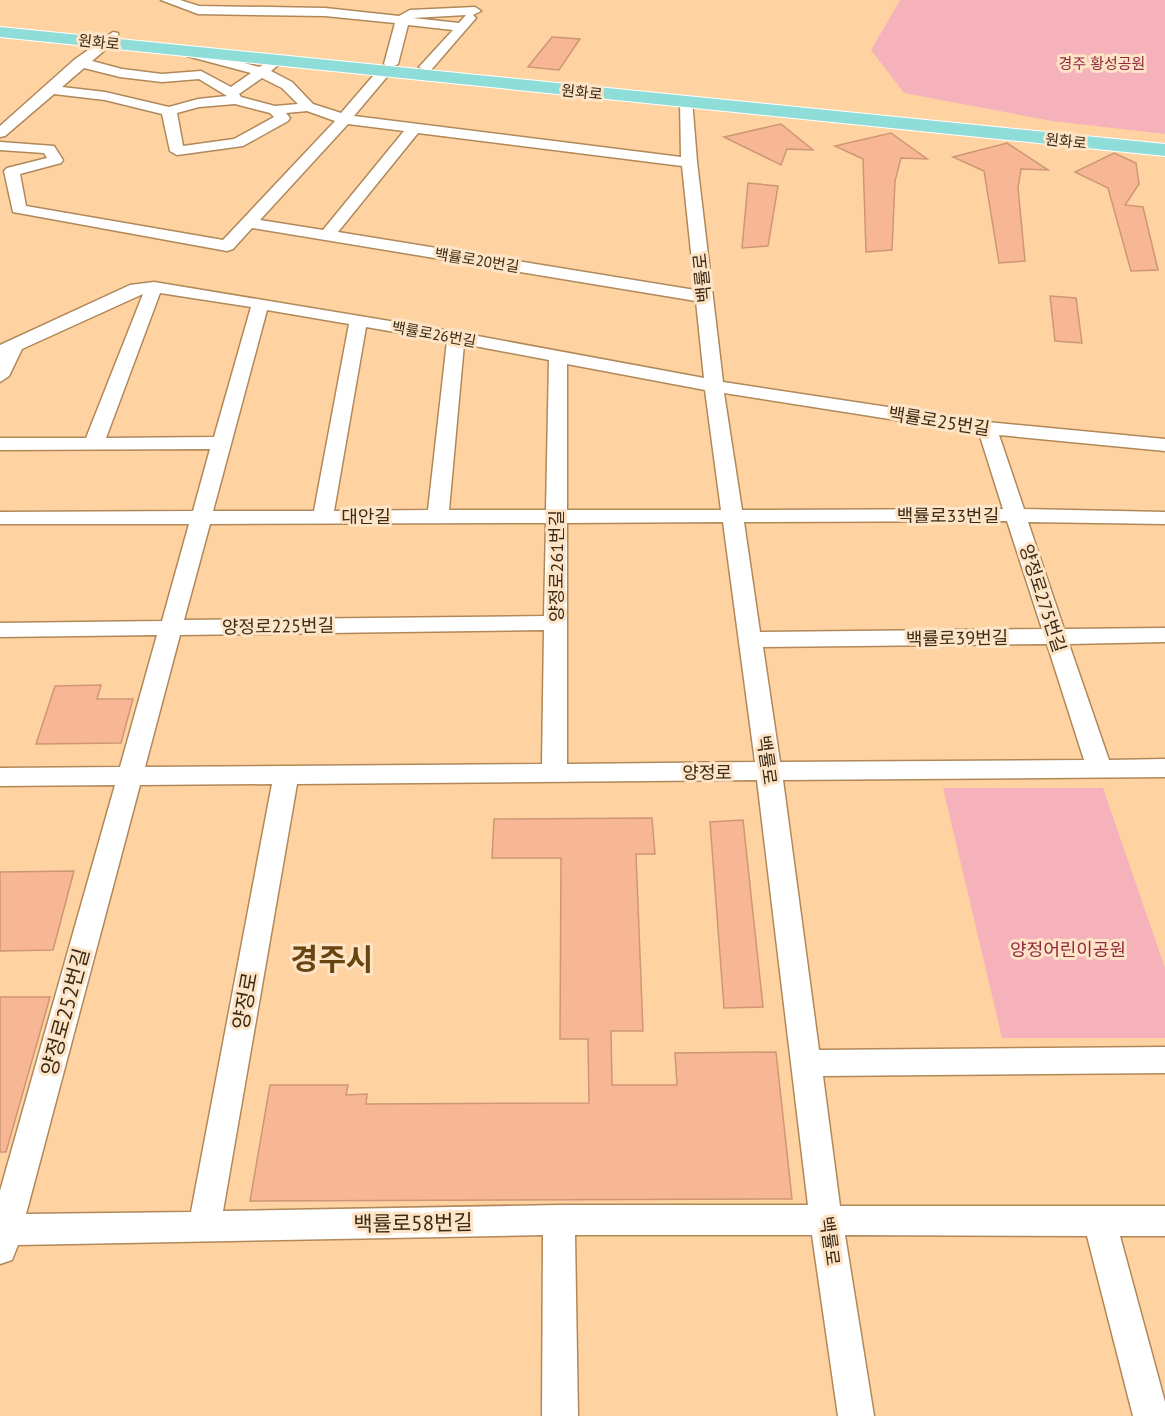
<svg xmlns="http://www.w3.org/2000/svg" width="1165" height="1416" viewBox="0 0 1165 1416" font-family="'PT Sans','Noto Sans KR',sans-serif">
	<rect width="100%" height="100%" fill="#fed3a1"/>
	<g fill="#f6b2bb">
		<path d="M900,0H1165V134L1052,121L904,93L871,50Z"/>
		<path d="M943,788H1103L1165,968V1038H1002Z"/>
	</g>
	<g fill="#f7b794" stroke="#ce9677" stroke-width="1.5">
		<path d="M552,37L580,39L559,70L528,67Z"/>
		<path d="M781,124L813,150L787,149L781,165L724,137Z"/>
		<path d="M891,133L927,159L901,158L895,181L892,250L866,252L863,159L835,146Z"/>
		<path d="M1007,143L1048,170L1021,169L1018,188L1025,261L999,263L984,171L953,157Z"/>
		<path d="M1114,153L1136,163L1139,184L1125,205L1143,207L1158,270L1131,271L1108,188L1075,172Z"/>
		<path d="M748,183L778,186L768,246L742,248Z"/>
		<path d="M1050,296L1076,298L1082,343L1055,341Z"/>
		<path d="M101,685L97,699H133L121,743L36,744L55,686Z"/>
		<path d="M652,818L655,854H636L643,1031H611L612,1085H677L675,1053L776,1052L792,1199L250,1201L270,1085H348L346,1095L367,1094L366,1104L589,1103L588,1039H560L561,858H492L494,819Z"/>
		<path d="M743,820L763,1007L724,1008L710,822Z"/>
		<path d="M74,871L53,950L0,951V872Z"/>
		<path d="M0,997H50L6,1152H0Z"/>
	</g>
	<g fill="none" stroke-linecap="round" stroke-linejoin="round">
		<g stroke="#b08859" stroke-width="3">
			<g id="minor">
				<path d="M161,0H180L199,6L325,8L399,16L410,10L475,7L481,11L473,15L476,18L431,70L426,71L419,67L453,30L408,25L398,64L391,68L384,64L395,23L325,16L198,14ZM466,15L459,23L413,18Z"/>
				<path d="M113,32L118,33V39L92,61L122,69L162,74L201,71L231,87L251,73L187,56V50L206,52L259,67L276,57L283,61L271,71L292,82L313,104L341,113L379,69L384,68L391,72L354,116L681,157L680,102L682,99H692L697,162L723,382L987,422L1165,439V451L999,435L1024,509L1165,512V524L1028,522L1064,629L1165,628V642L1069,644L1109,760L1165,759V777L783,780L819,1050L1165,1047V1073L823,1076L840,1206H1165V1236H1120L1165,1402V1416H1133L1087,1236L845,1235L874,1416H838L812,1235H575L578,1416H542L543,1235L18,1245L12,1260L0,1264V1191L115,785L0,786V768L120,767L157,635L0,637V623L162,621L189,524H0V512L193,511L210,449L0,450V438H86L143,294L22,349L9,376L0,382V345L130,285L154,282L456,332L704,378L696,301L252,228L233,249L227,251L13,212L4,171L7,168L47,158L44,153L0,150V142L54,146L63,160L61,163L20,174L26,206L223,240L335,121L307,111L286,113L290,118L288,121L243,146L177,155L170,151L162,114L105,100L54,94L5,136L0,137V126L74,60ZM84,68L120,77L162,82L199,79L227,96L198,99L169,107L105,92L62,87ZM262,78L282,88L298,104L275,106L241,97L239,94ZM235,104L270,113L274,117L234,139L183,146L177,113L199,107ZM348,124L404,131L323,230L260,220ZM418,133L682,166L695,290L338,232ZM160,293L251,307L214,437L106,438ZM267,310L349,324L314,511H213ZM366,327L447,341L428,510L334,511ZM464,344L549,360L546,510H449ZM567,364L705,390L721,510H567ZM724,393L979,433L1003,509L742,510ZM1007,521L1042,629L760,632L744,522ZM723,522L755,762L567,764V523ZM546,523L544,616L184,620L210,524ZM544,630L542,764L145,767L180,635ZM1047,644L1084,760L780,762L763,647ZM757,780L808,1205H559L223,1211L297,784ZM272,784L191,1212L26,1214L140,785Z"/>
			</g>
		</g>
		<g stroke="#fff" stroke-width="2">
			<path id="major" d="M0,27L1165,144V156L0,37Z"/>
		</g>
		<use href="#minor" fill="#fff" fill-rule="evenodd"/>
		<use href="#major" fill="#8eddd9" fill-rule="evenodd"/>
	</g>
	<g text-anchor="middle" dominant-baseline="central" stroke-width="6" stroke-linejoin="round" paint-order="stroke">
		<g font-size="15" fill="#3b2a16" stroke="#fee4c6">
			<text transform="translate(99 42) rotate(6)">원화로</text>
			<text transform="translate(582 92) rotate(6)">원화로</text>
			<text transform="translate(1066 141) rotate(6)">원화로</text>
			<text transform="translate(477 260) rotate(9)">백률로20번길</text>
			<text transform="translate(434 334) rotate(10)">백률로26번길</text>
		</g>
		<g font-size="15" fill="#902842" stroke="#fee4c6">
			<text x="1102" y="63">경주 황성공원</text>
		</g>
		<g font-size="18" fill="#3b2a16" stroke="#fee4c6">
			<text transform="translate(702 278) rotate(-96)">백률로</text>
			<text transform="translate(939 421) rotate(9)">백률로25번길</text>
			<text x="948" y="515">백률로33번길</text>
			<text x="366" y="516">대안길</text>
			<text transform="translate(556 566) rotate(-90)">양정로261번길</text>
			<text transform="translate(1043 598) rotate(72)">양정로275번길</text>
			<text transform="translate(278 626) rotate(-1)">양정로225번길</text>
			<text transform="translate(957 638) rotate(-1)">백률로39번길</text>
			<text transform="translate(767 760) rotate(82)">백률로</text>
			<text x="707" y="772">양정로</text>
			<text transform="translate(830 1241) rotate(82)">백률로</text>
		</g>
		<g font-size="18" fill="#902842" stroke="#fee4c6">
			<text x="1068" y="949">양정어린이공원</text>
		</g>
		<g font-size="21" fill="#3b2a16" stroke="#fee4c6">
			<text transform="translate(245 1001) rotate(-80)">양정로</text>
			<text transform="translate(65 1012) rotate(-75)">양정로252번길</text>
			<text transform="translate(413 1223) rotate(-1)">백률로58번길</text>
		</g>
		<g font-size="30" font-weight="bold" fill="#684411" stroke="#fee4c6">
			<text x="332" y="958">경주시</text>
		</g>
	</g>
</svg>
